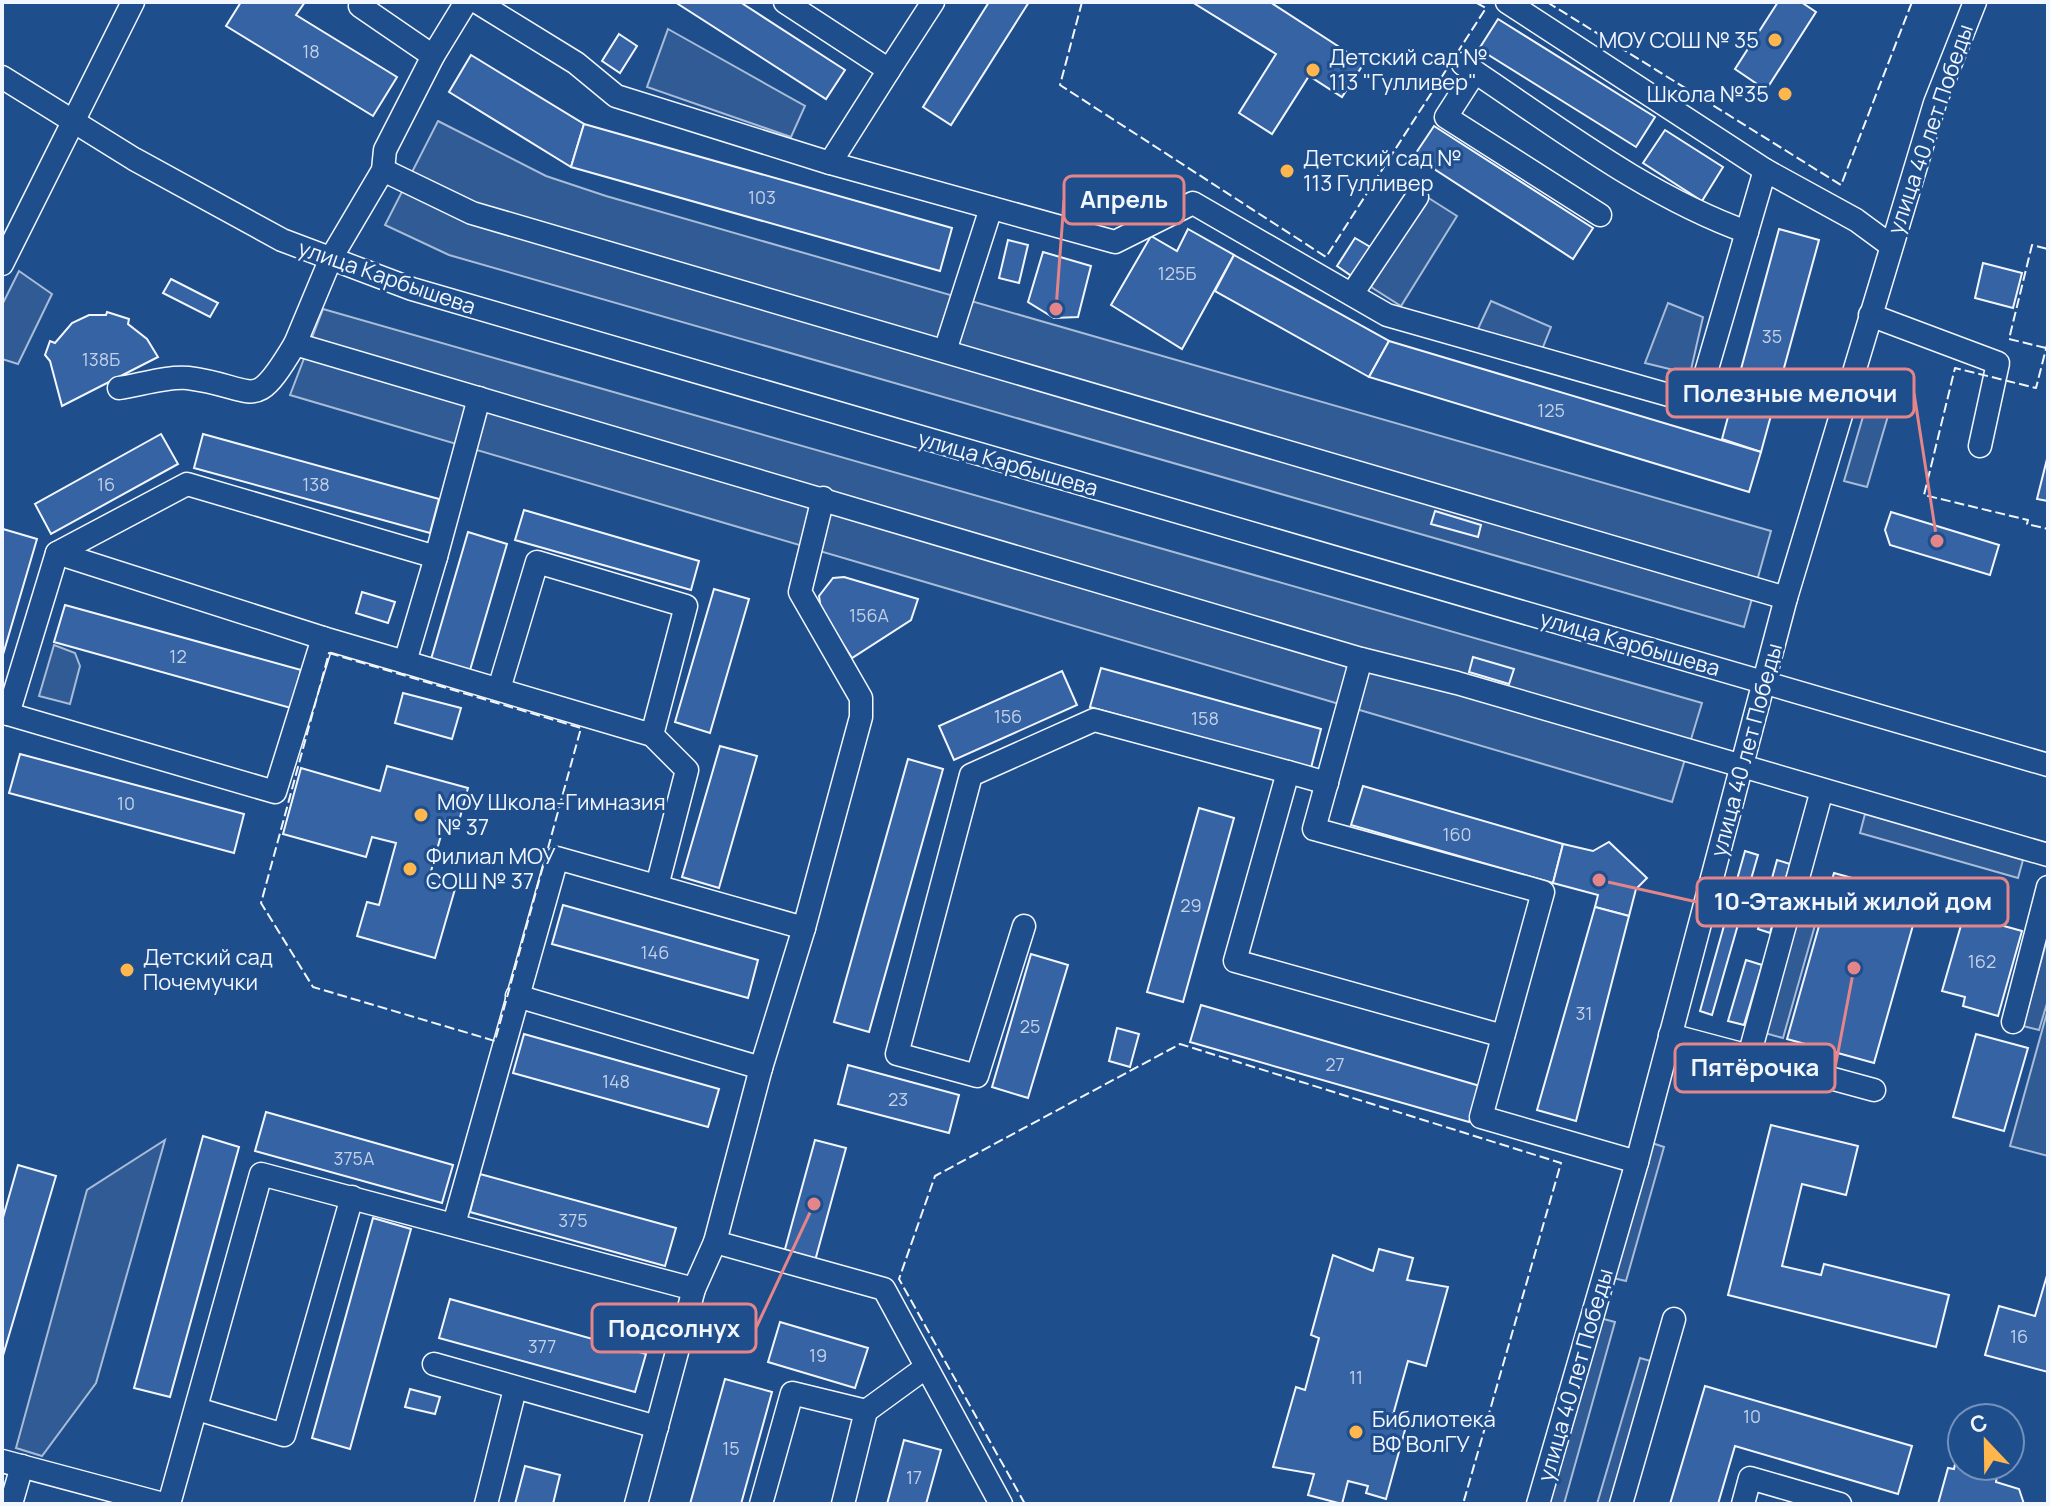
<svg xmlns="http://www.w3.org/2000/svg" width="2050" height="1506" viewBox="0 0 2050 1506" font-family="Manrope,sans-serif">
	<rect width="100%" height="100%" fill="#1f4e8c"/>
	<g fill="#305b95" stroke="#a8bbd7" stroke-width="2">
		<path d="M668,29L805,106L791,137L647,87Z"/>
		<path d="M438,121L546,176L606,196L1771,531L1744,627L449,255L385,225Z"/>
		<path d="M1427,197L1457,216L1401,306L1371,287Z"/>
		<path d="M19,271L52,294L18,364L2,359V305Z"/>
		<path d="M1491,301L1551,327L1541,352L1477,331Z"/>
		<path d="M1668,303L1703,317L1690,374L1645,363Z"/>
		<path d="M323,309L1702,703L1672,802L290,395Z"/>
		<path d="M1875,376L1898,382L1867,487L1844,481Z"/>
		<path d="M54,645L75,653L80,666L70,704L39,696Z"/>
		<path d="M1865,814L2023,860L2018,878L1860,833Z"/>
		<path d="M1807,885L1825,890L1783,1038L1765,1033Z"/>
		<path d="M2048,936V1000L2039,1030L2023,1026Z"/>
		<path d="M2048,1009V1156L2010,1146Z"/>
		<path d="M165,1140L96,1383L42,1456L16,1448L87,1190Z"/>
		<path d="M1652,1143L1664,1147L1626,1281L1613,1278Z"/>
		<path d="M1600,1318L1615,1322L1564,1504H1548Z"/>
		<path d="M1640,1358L1654,1362L1612,1504H1597Z"/>
	</g>
	<g fill="#3563a3" stroke="#f2f6ff" stroke-width="2">
		<path d="M241,2H305L296,15L397,77L373,116L226,26Z"/>
		<path d="M675,2H740L845,70L826,99Z"/>
		<path d="M989,2H1029L951,125L923,107Z"/>
		<path d="M1192,2H1270L1364,63L1342,97L1309,76L1272,134L1239,113L1276,54Z"/>
		<path d="M1778,2H1801L1816,12L1766,90L1735,69Z"/>
		<path d="M1498,19L1655,117L1636,147L1479,49Z"/>
		<path d="M619,34L637,46L620,73L602,61Z"/>
		<path d="M471,55L584,124L571,167L449,92Z"/>
		<path d="M584,124L952,228L940,271L571,167Z"/>
		<path d="M1434,126L1593,228L1573,259L1414,156Z"/>
		<path d="M1665,130L1723,167L1702,201L1643,163Z"/>
		<path d="M1188,229L1234,255L1182,349L1111,305L1151,236L1177,251Z"/>
		<path d="M1779,229L1819,240L1761,452L1722,439Z"/>
		<path d="M1355,238L1372,248L1353,277L1337,266Z"/>
		<path d="M1008,240L1028,245L1019,283L999,278Z"/>
		<path d="M1043,252L1091,266L1078,317L1054,318L1028,302Z"/>
		<path d="M1234,255L1389,341L1369,377L1215,291Z"/>
		<path d="M1983,263L2022,273L2013,308L1975,298Z"/>
		<path d="M171,279L218,303L210,317L163,293Z"/>
		<path d="M107,312L129,319L128,324L147,339L158,357L62,406L50,361L45,355L50,341L55,343L72,323L89,315H106Z"/>
		<path d="M1389,341L1761,452L1749,492L1369,377Z"/>
		<path d="M161,434L178,464L51,534L35,504Z"/>
		<path d="M203,434L439,499L430,533L194,468Z"/>
		<path d="M2048,455V501L2037,499Z"/>
		<path d="M524,510L699,561L691,590L515,540Z"/>
		<path d="M1435,511L1481,525L1478,537L1431,524Z"/>
		<path d="M1891,512L1999,545L1990,575L1890,545L1885,530Z"/>
		<path d="M3,529L37,539L2,658V534Z"/>
		<path d="M468,532L507,544L468,677L429,666Z"/>
		<path d="M844,577L918,599L911,620L852,658L821,610L819,596L833,578Z"/>
		<path d="M714,589L749,599L710,733L675,722Z"/>
		<path d="M362,592L395,602L388,623L356,613Z"/>
		<path d="M65,605L301,670L291,708L54,642Z"/>
		<path d="M1473,657L1514,669L1509,684L1469,672Z"/>
		<path d="M1101,668L1321,729L1311,768L1090,707Z"/>
		<path d="M1062,671L1077,705L954,760L939,726Z"/>
		<path d="M403,693L461,708L452,739L395,723Z"/>
		<path d="M720,746L757,756L719,888L682,877Z"/>
		<path d="M20,754L244,814L234,853L9,793Z"/>
		<path d="M908,759L943,769L869,1032L834,1022Z"/>
		<path d="M387,766L468,788L458,825L445,821L428,882L455,889L435,958L357,936L367,902L379,905L396,843L372,837L366,857L283,834L301,768L380,791Z"/>
		<path d="M1363,786L1563,844L1553,883L1351,825Z"/>
		<path d="M1199,808L1234,818L1183,1002L1147,992Z"/>
		<path d="M1609,842L1647,878L1636,889L1629,916L1595,907L1598,895L1553,883L1563,844L1593,851Z"/>
		<path d="M1745,851L1758,855L1712,1015L1700,1011Z"/>
		<path d="M1777,860L1790,864L1770,933L1758,929Z"/>
		<path d="M1834,873L1921,897L1874,1063L1787,1039Z"/>
		<path d="M563,905L758,960L748,998L552,944Z"/>
		<path d="M1595,907L1629,916L1576,1121L1537,1110Z"/>
		<path d="M1964,915L2022,931L1998,1016L1963,1006L1965,997L1942,991Z"/>
		<path d="M1031,954L1068,965L1028,1098L992,1087Z"/>
		<path d="M1746,960L1762,965L1744,1025L1728,1021Z"/>
		<path d="M1201,1005L1480,1086L1469,1122L1190,1042Z"/>
		<path d="M1117,1028L1139,1034L1130,1067L1109,1061Z"/>
		<path d="M524,1034L719,1089L708,1127L513,1073Z"/>
		<path d="M1976,1034L2028,1048L2004,1131L1953,1117Z"/>
		<path d="M848,1065L959,1095L949,1133L838,1104Z"/>
		<path d="M266,1112L453,1165L442,1203L255,1151Z"/>
		<path d="M1771,1125L1858,1146L1846,1195L1802,1184L1782,1266L1821,1275L1824,1264L1949,1295L1936,1347L1728,1295Z"/>
		<path d="M203,1136L239,1147L170,1397L134,1388Z"/>
		<path d="M815,1140L846,1148L813,1268L782,1260Z"/>
		<path d="M18,1165L56,1176L2,1359V1221Z"/>
		<path d="M480,1174L676,1228L665,1266L470,1212Z"/>
		<path d="M373,1218L411,1229L350,1449L312,1438Z"/>
		<path d="M1379,1249L1413,1258L1407,1280L1448,1287L1426,1366L1408,1361L1393,1415L1408,1419L1386,1499L1366,1493L1368,1486L1348,1481L1342,1504L1308,1495L1314,1474L1273,1467L1296,1387L1305,1390L1319,1338L1311,1335L1333,1255L1373,1271Z"/>
		<path d="M2048,1272V1372L1985,1355L1999,1306L2035,1316Z"/>
		<path d="M450,1299L646,1354L635,1392L439,1338Z"/>
		<path d="M780,1322L868,1348L855,1388L768,1362Z"/>
		<path d="M725,1379L772,1392L741,1504H690Z"/>
		<path d="M1705,1386L1912,1446L1898,1494L1735,1446L1718,1504H1670Z"/>
		<path d="M410,1389L440,1397L435,1414L405,1407Z"/>
		<path d="M904,1440L941,1450L926,1504H887Z"/>
		<path d="M1955,1464L1997,1476L1996,1482L2019,1489L2024,1504H1938L1948,1468L1954,1469Z"/>
		<path d="M525,1466L560,1475L553,1504H515Z"/>
	</g>
	<g fill="none" stroke-linecap="round" stroke-linejoin="round">
		<g stroke="#f2f6ff" stroke-width="25">
			<g id="minor">
				<path d="M362,2L360,6L433,56"/>
				<path d="M466,2L433,56L385,150L383,170L331,258L295,344L1361,659L1457,683L2048,855"/>
				<path d="M477,2L576,63L616,96L830,163L1115,242L1193,203L1387,315L1697,403L1765,170L1856,220L1890,245"/>
				<path d="M785,2L889,70L830,163"/>
				<path d="M1507,2L1765,170"/>
				<path d="M1463,64C1554,124 1644,195 1747,232"/>
				<path d="M889,70L933,2"/>
				<path d="M1475,72L1446,117L1600,215"/>
				<path d="M2,77L134,159L282,240L412,289L2048,765"/>
				<path d="M383,170L472,213L1786,598"/>
				<path d="M2,264L133,2"/>
				<path d="M1352,294L1417,197"/>
				<path d="M1870,315L1998,363L1980,446"/>
				<path d="M945,351L991,208"/>
				<path d="M119,388C140,385 167,376 188,378C258,387 252,416 295,344"/>
				<path d="M57,553L323,638"/>
				<path d="M1361,659L1314,829L1543,892L1481,1117L1637,1162"/>
				<path d="M405,662L652,735L687,770L657,886"/>
				<path d="M499,689L537,562L686,606L652,735"/>
				<path d="M2,712L8,714L57,553L187,484L436,557L479,398"/>
				<path d="M8,714L275,792L323,638L405,662L436,557"/>
				<path d="M1327,783L1288,772L1235,961L1503,1036"/>
				<path d="M1024,926L977,1076L897,1054L971,775L1094,720L1288,772"/>
				<path d="M517,996L761,1068L715,1242L884,1289L1001,1504"/>
				<path d="M2013,1022L2048,887"/>
				<path d="M1670,1035L1749,1056L1822,790"/>
				<path d="M1749,1056L1874,1090"/>
				<path d="M761,1068L804,928L861,717V698L800,592L823,498"/>
				<path d="M454,1224L557,858L804,928"/>
				<path d="M434,1364L657,1427"/>
				<path d="M197,1409L284,1435L352,1197"/>
				<path d="M866,1411L925,1368"/>
				<path d="M2,1461L163,1504"/>
				<path d="M11,1504L22,1466"/>
				<path d="M169,1504L261,1174L694,1289"/>
				<path d="M486,1504L515,1389"/>
				<path d="M636,1504L694,1289L715,1242"/>
				<path d="M761,1504L792,1393L866,1411L843,1504"/>
				<path d="M1538,1504L1637,1162L1786,598L1935,103L1975,2"/>
				<path d="M1621,1504L1674,1319"/>
				<path d="M1743,1504L1750,1478L1840,1504"/>
			</g>
		</g>
		<use href="#minor" stroke="#1f4e8c" stroke-width="22"/>
		<g stroke="#f2f6ff" stroke-width="2" stroke-dasharray="10 4" stroke-linecap="butt">
			<path d="M1082,2L1060,85L1326,257L1486,8L1475,2"/>
			<path d="M1547,2L1841,185L1912,2"/>
			<path d="M2048,341L2036,388L1955,368L1924,495L2028,520L2027,524L2048,529"/>
			<path d="M2046,348L2009,339L2032,245L2048,249"/>
			<path d="M329,653L581,728L495,1041L313,987L261,903Z"/>
			<path d="M1025,1504L899,1279L935,1176L1180,1044L1561,1163L1463,1504"/>
		</g>
	</g>
	<g fill="#ffb74d" stroke="#1f4e8c" stroke-width="3">
		<circle cx="1775" cy="40" r="8"/>
		<circle cx="1313" cy="70" r="8"/>
		<circle cx="1785" cy="94" r="8"/>
		<circle cx="1287" cy="171" r="8"/>
		<circle cx="421" cy="815" r="8"/>
		<circle cx="410" cy="869" r="8"/>
		<circle cx="127" cy="970" r="8"/>
		<circle cx="1356" cy="1432" r="8"/>
	</g>
	<g text-anchor="middle" dominant-baseline="central" stroke-width="6" stroke-linejoin="round" paint-order="stroke">
		<g font-size="18" fill="#c3d1e8">
			<text x="311" y="51">18</text>
			<text x="762" y="197">103</text>
			<text x="1177" y="273">125Б</text>
			<text x="1772" y="336">35</text>
			<text x="101" y="359">138Б</text>
			<text x="1551" y="410">125</text>
			<text x="106" y="484">16</text>
			<text x="316" y="484">138</text>
			<text x="869" y="615">156А</text>
			<text x="178" y="656">12</text>
			<text x="1008" y="716">156</text>
			<text x="1205" y="718">158</text>
			<text x="126" y="803">10</text>
			<text x="1457" y="834">160</text>
			<text x="1191" y="905">29</text>
			<text x="655" y="952">146</text>
			<text x="1982" y="961">162</text>
			<text x="1584" y="1013">31</text>
			<text x="1030" y="1026">25</text>
			<text x="1335" y="1064">27</text>
			<text x="616" y="1081">148</text>
			<text x="898" y="1099">23</text>
			<text x="354" y="1158">375А</text>
			<text x="573" y="1220">375</text>
			<text x="2019" y="1336">16</text>
			<text x="542" y="1346">377</text>
			<text x="818" y="1355">19</text>
			<text x="1356" y="1377">11</text>
			<text x="1752" y="1416">10</text>
			<text x="731" y="1448">15</text>
			<text x="914" y="1477">17</text>
		</g>
		<g font-size="22" fill="#f2f6ff" stroke="#1f4e8c" text-anchor="start">
			<text x="1759" y="40" text-anchor="end">МОУ СОШ № 35</text>
			<text x="1329" y="57">Детский сад №<tspan x="1329" dy="25">113 "Гулливер"</tspan></text>
			<text x="1769" y="94" text-anchor="end">Школа №35</text>
			<text x="1303" y="158">Детский сад №<tspan x="1303" dy="25">113 Гулливер</tspan></text>
			<text x="437" y="802">МОУ Школа-Гимназия<tspan x="437" dy="25">№ 37</tspan></text>
			<text x="426" y="856">Филиал МОУ<tspan x="426" dy="25">СОШ № 37</tspan></text>
			<text x="143" y="957">Детский сад<tspan x="143" dy="25">Почемучки</tspan></text>
			<text x="1372" y="1419">Библиотека<tspan x="1372" dy="25">ВФ ВолГУ</tspan></text>
		</g>
		<g font-size="22" fill="#f2f6ff" stroke="#1f4e8c">
			<text transform="translate(1930 129) rotate(-71)">улица 40 лет Победы</text>
			<text transform="translate(387 277) rotate(19)">улица Карбышева</text>
			<text transform="translate(1008 463) rotate(16)">улица Карбышева</text>
			<text transform="translate(1630 643) rotate(16)">улица Карбышева</text>
			<text transform="translate(1746 750) rotate(-75)">улица 40 лет Победы</text>
			<text transform="translate(1575 1375) rotate(-74)">улица 40 лет Победы</text>
		</g>
	</g>
	<path fill="none" stroke="#e38589" stroke-width="3" d="M1056 309L1064 200M1937 541L1914 393M1599 880L1697 902M1854 968L1835 1068M814 1204L756 1328"/>
	<g fill="#e38589" stroke="#1f4e8c" stroke-width="3">
		<circle cx="1056" cy="309" r="8"/>
		<circle cx="1937" cy="541" r="8"/>
		<circle cx="1599" cy="880" r="8"/>
		<circle cx="1854" cy="968" r="8"/>
		<circle cx="814" cy="1204" r="8"/>
	</g>
	<g fill="#1f4e8c" stroke="#e38589" stroke-width="3">
		<rect x="1064" y="176" width="120" height="48" rx="8"/>
		<rect x="1667" y="369" width="247" height="48" rx="8"/>
		<rect x="1697" y="878" width="311" height="48" rx="8"/>
		<rect x="1675" y="1044" width="160" height="48" rx="8"/>
		<rect x="592" y="1304" width="164" height="48" rx="8"/>
	</g>
	<g font-size="24" text-anchor="middle" font-weight="bold" fill="#f2f6ff">
		<text x="1124" y="208">Апрель</text>
		<text x="1790" y="402">Полезные мелочи</text>
		<text x="1853" y="910">10-Этажный жилой дом</text>
		<text x="1755" y="1076">Пятёрочка</text>
		<text x="674" y="1337">Подсолнух</text>
	</g>
	<rect width="2050" height="1506" fill="none" stroke="#f2f6ff" stroke-width="8"/>
	<g transform="translate(1986 1442) rotate(338)"><circle r="38" fill="#1f4e8c" stroke="#7391ba" stroke-width="2"/>
	<path d="M0-6L14 30L0 20L-14 30Z" fill="#ffb74d"/>
	<text y="-12" font-size="22" font-weight="bold" text-anchor="middle" fill="#f2f6ff">С</text>
	</g>
</svg>
